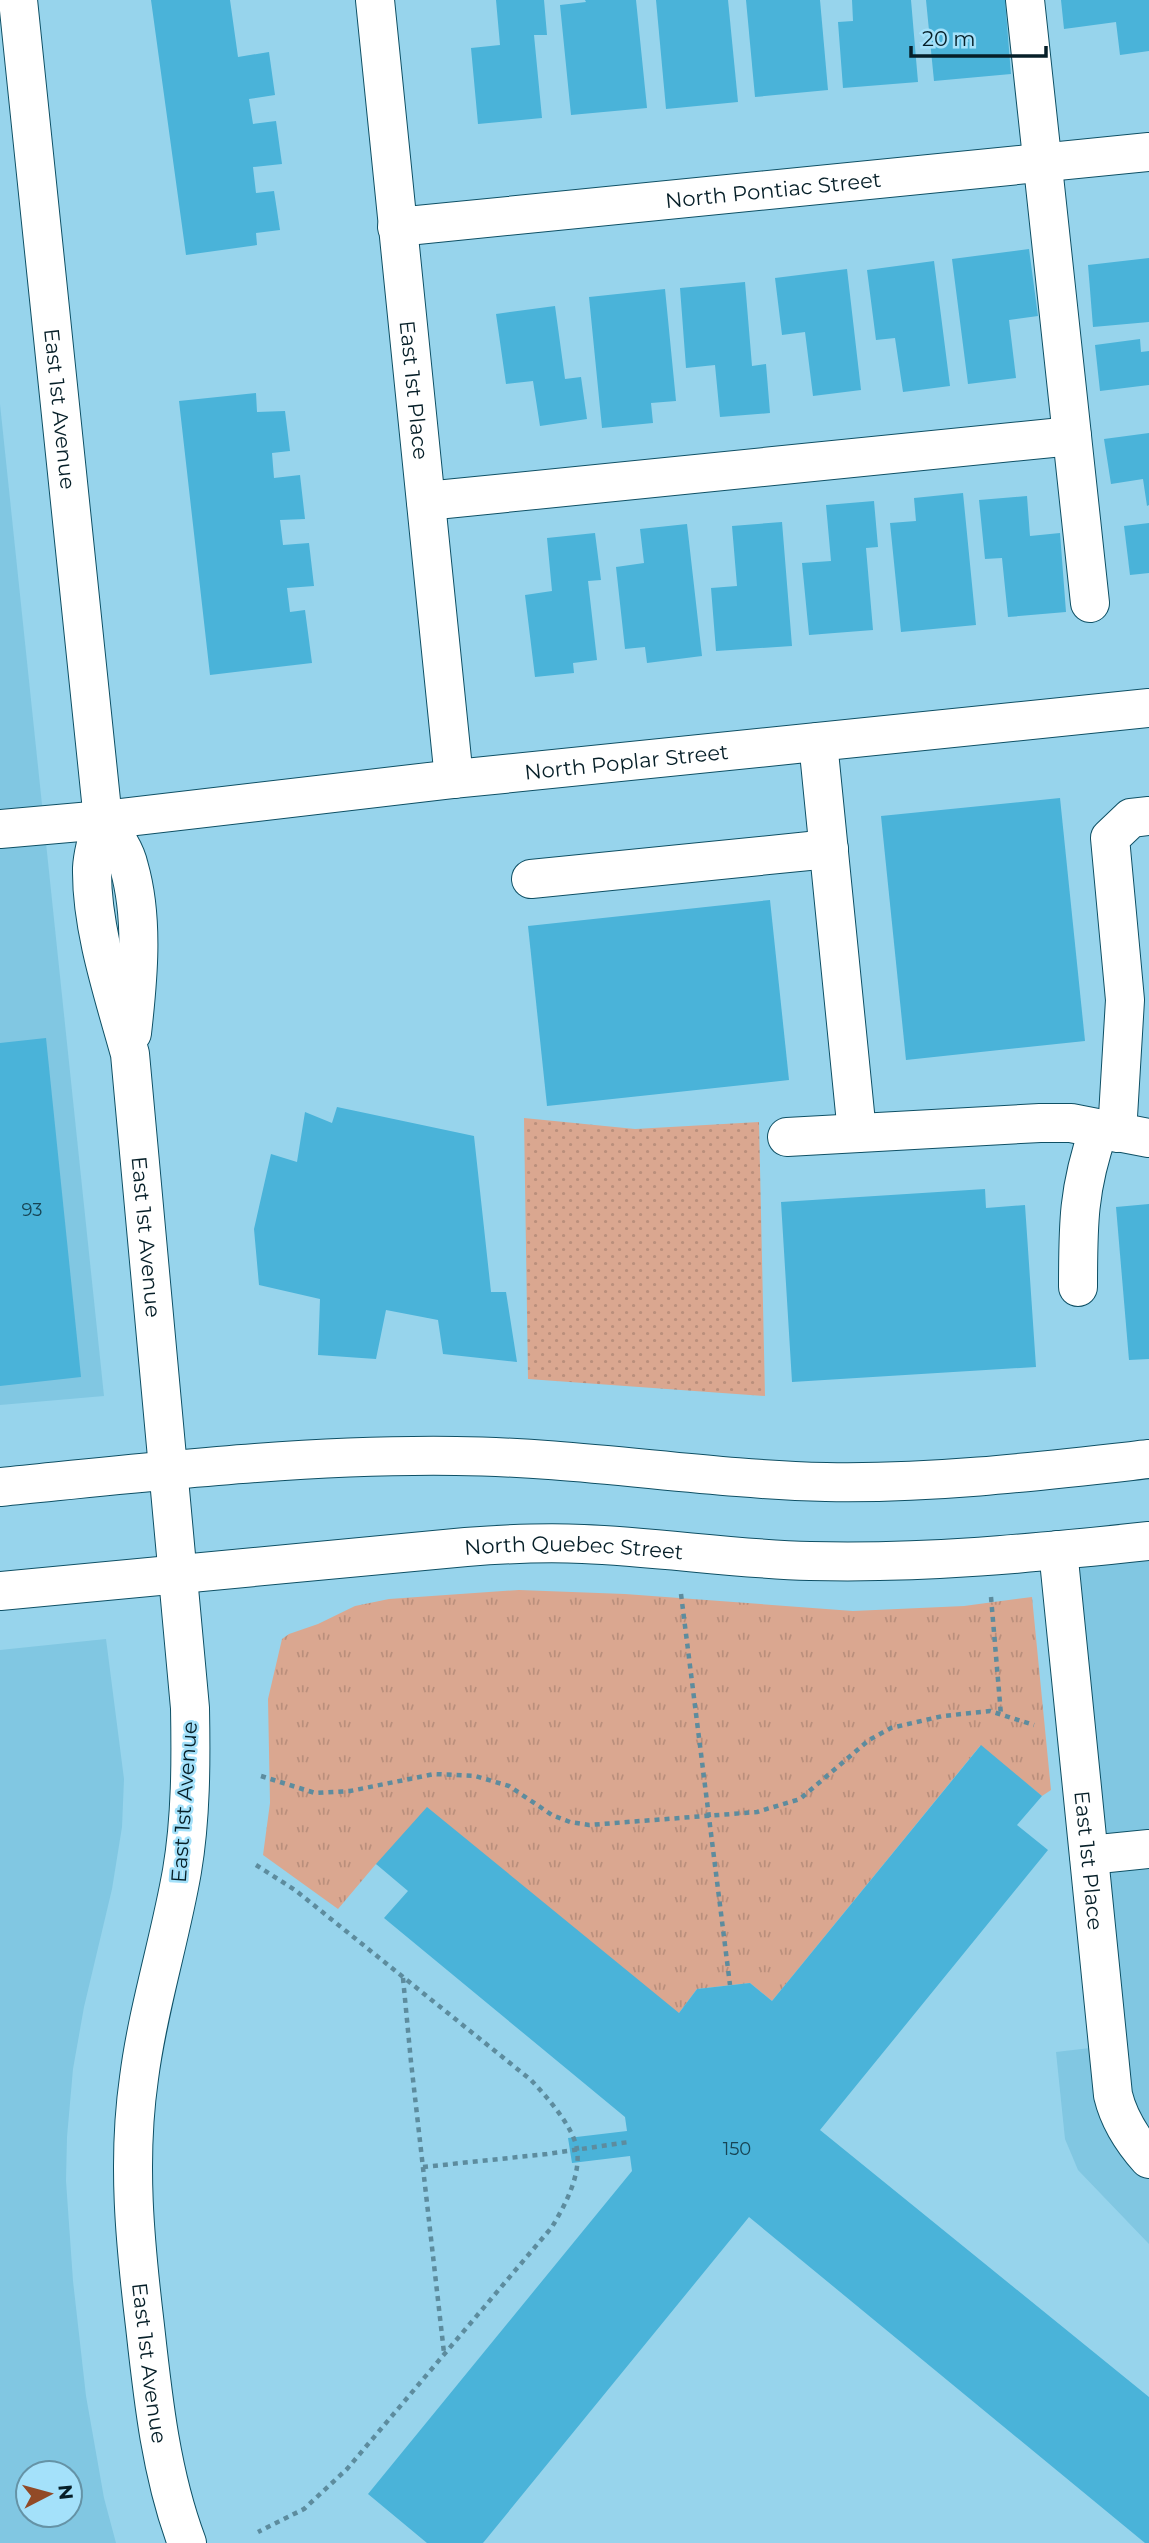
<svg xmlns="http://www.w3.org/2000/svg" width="1149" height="2543" viewBox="0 0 1149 2543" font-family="Montserrat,sans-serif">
	<defs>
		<pattern id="grass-tufts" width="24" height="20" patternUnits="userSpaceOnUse" patternTransform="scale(1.75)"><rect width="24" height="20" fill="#daa790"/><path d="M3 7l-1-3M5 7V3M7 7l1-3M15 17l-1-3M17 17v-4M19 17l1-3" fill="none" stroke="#ba8f7c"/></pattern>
		<pattern id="park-dots" width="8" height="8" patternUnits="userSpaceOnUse" patternTransform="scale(1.75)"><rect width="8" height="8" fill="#daa790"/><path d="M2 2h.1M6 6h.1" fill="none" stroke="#ba8f7c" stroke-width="1.8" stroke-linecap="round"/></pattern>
	</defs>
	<rect width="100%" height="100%" fill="#97d4ec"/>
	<g fill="#81c7e2" fill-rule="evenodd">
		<path d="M0,404L104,1396L0,1405Z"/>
		<path d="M1149,1541V2244L1078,2170L1065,2139L1056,2052L1107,2046L1058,1550Z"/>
		<path d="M106,1639L124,1779L122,1827L112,1889L84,2007L73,2069L67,2137L66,2181L73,2281L86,2396L104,2498L116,2543H0V1650ZM28,2473H70V2515H28Z"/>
	</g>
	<path fill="url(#grass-tufts)" d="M519,1590L625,1594L853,1611L964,1606L1032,1597L1051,1790L1042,1796L980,1746L772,2001L750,1983L697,1989L679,2013L376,1864L338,1909L263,1855L270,1803L268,1699L282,1639L289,1634L318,1624L355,1606L389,1599Z"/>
	<path fill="url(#park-dots)" d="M524,1118L635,1129L759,1122L765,1396L528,1379Z"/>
	<g fill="#4ab3d9">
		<path d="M151,0H230L238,57L269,52L275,95L249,99L253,124L276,121L282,164L253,167L256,193L274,191L280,230L256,233L257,245L186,255Z"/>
		<path d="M496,0H544L547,35H534L542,118L478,124L471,48L500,45Z"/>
		<path d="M585,0H636L647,108L571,115L560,5L586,2Z"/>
		<path d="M656,0H728L738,102L666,109Z"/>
		<path d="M746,0H820L828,90L755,97Z"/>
		<path d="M852,0H911L918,82L843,88L838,22L853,21Z"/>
		<path d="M926,0H1005L1011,74L934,81Z"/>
		<path d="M1061,0H1149V51L1120,55L1116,22L1064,29Z"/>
		<path d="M1029,249L1038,316L1009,320L1016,378L968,384L952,259Z"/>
		<path d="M1149,258V322L1093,327L1088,265Z"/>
		<path d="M934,261L950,386L903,392L895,338L876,340L867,270Z"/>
		<path d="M847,269L861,390L813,396L805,332L782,335L775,278Z"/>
		<path d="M745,282L752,366L766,364L770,413L720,417L715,365L686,368L680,288Z"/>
		<path d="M665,289L676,401L651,403L653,423L602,428L589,297Z"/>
		<path d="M555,306L565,379L581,377L587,419L540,426L533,381L506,384L496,314Z"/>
		<path d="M1140,339L1141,352L1149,351V385L1100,391L1095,345Z"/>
		<path d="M256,393L257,412L285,411L290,451L272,453L274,478L300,475L305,519L280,520L283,545L309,543L314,586L287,588L290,612L305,610L312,663L210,675L179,401Z"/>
		<path d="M1149,433V505L1147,506L1143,479L1111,484L1104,439Z"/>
		<path d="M963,493L976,625L901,632L890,523L916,521L914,498Z"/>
		<path d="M1027,496L1030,536L1060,533L1066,612L1008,617L1002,558L985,559L979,500Z"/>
		<path d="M874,501L878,547L866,548L873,630L809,635L802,563L831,561L826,505Z"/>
		<path d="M782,522L792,646L716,651L711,588L737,586L732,526Z"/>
		<path d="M1149,523V573L1130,575L1124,526Z"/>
		<path d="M687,524L702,656L647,663L645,647L625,649L616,567L644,563L640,529Z"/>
		<path d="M595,533L601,580L588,581L597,660L573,663L574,673L535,677L525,595L552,591L547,538Z"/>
		<path d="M1060,798L1085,1041L906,1060L881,816Z"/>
		<path d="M770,900L789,1080L547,1106L528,926Z"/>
		<path d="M46,1038L81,1377L0,1386V1043Z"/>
		<path d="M337,1107L474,1136L491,1292H506L517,1362L443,1354L438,1320L386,1310L376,1359L318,1355L320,1299L259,1285L254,1229L271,1154L297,1162L305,1112L332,1123Z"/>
		<path d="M985,1189L986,1208L1025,1205L1036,1367L792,1382L781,1202Z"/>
		<path d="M1149,1204V1359L1129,1360L1116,1207Z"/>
		<path d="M981,1745L1042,1796L1017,1825L1048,1850L820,2130L1149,2397V2543H1145L749,2217L483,2543H427L368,2494L632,2171L630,2156L572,2163L568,2138L627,2131L625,2117L384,1918L408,1891L376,1864L427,1807L679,2013L697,1989L750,1983L772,2001Z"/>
	</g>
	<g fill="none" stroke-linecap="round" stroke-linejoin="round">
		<g stroke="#0e5065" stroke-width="40">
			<g id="minor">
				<path id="s1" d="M18,0L103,820C98,835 93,851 92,868C91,928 114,996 130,1054L190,1708C191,1761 191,1818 182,1871C170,1940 148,2008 139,2078C127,2161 135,2243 145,2326C153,2399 161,2474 187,2543"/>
				<path id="s2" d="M375,0L454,779"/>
				<path d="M1025,0L1090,603"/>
				<path id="s3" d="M397,227L1149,152"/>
				<path d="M426,501L1072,436"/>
				<path d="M818,742L857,1133"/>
				<path d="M103,820C113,834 125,849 129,867C144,919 138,980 132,1033"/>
				<path id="s4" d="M0,829L103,820L454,779L1149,708"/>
				<path d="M531,879L829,849"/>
				<path d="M1117,1133L1125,1000L1110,838L1131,818L1149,816"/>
				<path d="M787,1137L1040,1123H1071L1149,1138"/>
				<path d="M1078,1287C1078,1225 1078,1188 1099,1129"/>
				<path id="s5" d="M1058,1550L1113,2095C1119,2120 1132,2140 1149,2159"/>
				<path d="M1089,1855L1149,1849"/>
			</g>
		</g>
		<g stroke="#0e5065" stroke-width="40">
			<g id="major">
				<path d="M0,1487C151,1472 304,1454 456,1456C580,1457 702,1479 826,1482C934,1484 1042,1471 1149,1459"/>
				<path id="s6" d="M0,1591L466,1547C505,1544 544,1542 583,1544C659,1547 734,1559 810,1561C923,1564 1036,1553 1149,1541"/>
			</g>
		</g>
		<g stroke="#5d8c9e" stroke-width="4.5" stroke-dasharray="5 5" stroke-linecap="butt">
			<path d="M681,1594L730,1985"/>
			<path d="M991,1597L1001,1715"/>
			<path d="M261,1776L315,1793L350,1791L434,1774L475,1776L509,1786L552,1815L570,1822L589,1825L757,1812L800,1799L869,1740L891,1728L943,1716L990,1711L1034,1725"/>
			<path d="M256,1865L295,1890L531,2080C546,2096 573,2126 577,2149C581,2176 565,2205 552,2227L347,2469L304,2509L258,2532"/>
			<path d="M403,1978L411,2062L444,2353"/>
			<path d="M423,2167L547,2154L629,2142"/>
		</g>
		<use href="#minor" stroke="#fff" stroke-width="38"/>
		<use href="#major" stroke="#fff" stroke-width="38"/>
	</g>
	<g text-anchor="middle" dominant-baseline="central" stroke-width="5" stroke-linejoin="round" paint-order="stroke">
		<g font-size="18" fill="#174454">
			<text x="32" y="1210">93</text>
			<text x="737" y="2149">150</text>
		</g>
		<g font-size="21" fill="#061f28" stroke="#a4e1fa">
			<text stroke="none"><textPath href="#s3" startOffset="378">North Pontiac Street</textPath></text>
			<text stroke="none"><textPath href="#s2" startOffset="392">East 1st Place</textPath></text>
			<text stroke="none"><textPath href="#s1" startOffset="411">East 1st Avenue</textPath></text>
			<text stroke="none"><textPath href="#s4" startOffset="630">North Poplar Street</textPath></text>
			<text stroke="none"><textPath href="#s1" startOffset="1248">East 1st Avenue</textPath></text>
			<text stroke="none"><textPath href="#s6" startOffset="576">North Quebec Street</textPath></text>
			<text transform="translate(184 1802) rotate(-86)">East 1st Avenue</text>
			<text stroke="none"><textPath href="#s5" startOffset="312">East 1st Place</textPath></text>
			<text stroke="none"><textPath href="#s1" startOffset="2382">East 1st Avenue</textPath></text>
		</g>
	</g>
	<g transform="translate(49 2494) rotate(84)"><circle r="33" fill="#a4e1fa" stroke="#6593a6" stroke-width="2"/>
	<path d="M0-5L12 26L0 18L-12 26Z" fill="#924a27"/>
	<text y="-10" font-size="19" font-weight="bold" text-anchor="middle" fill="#061f28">N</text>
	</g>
	<path d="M911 46v10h135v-10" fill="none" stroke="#061f28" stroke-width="3.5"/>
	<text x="922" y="46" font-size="21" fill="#061f28" stroke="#a4e1fa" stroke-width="5" paint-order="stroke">20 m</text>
</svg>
